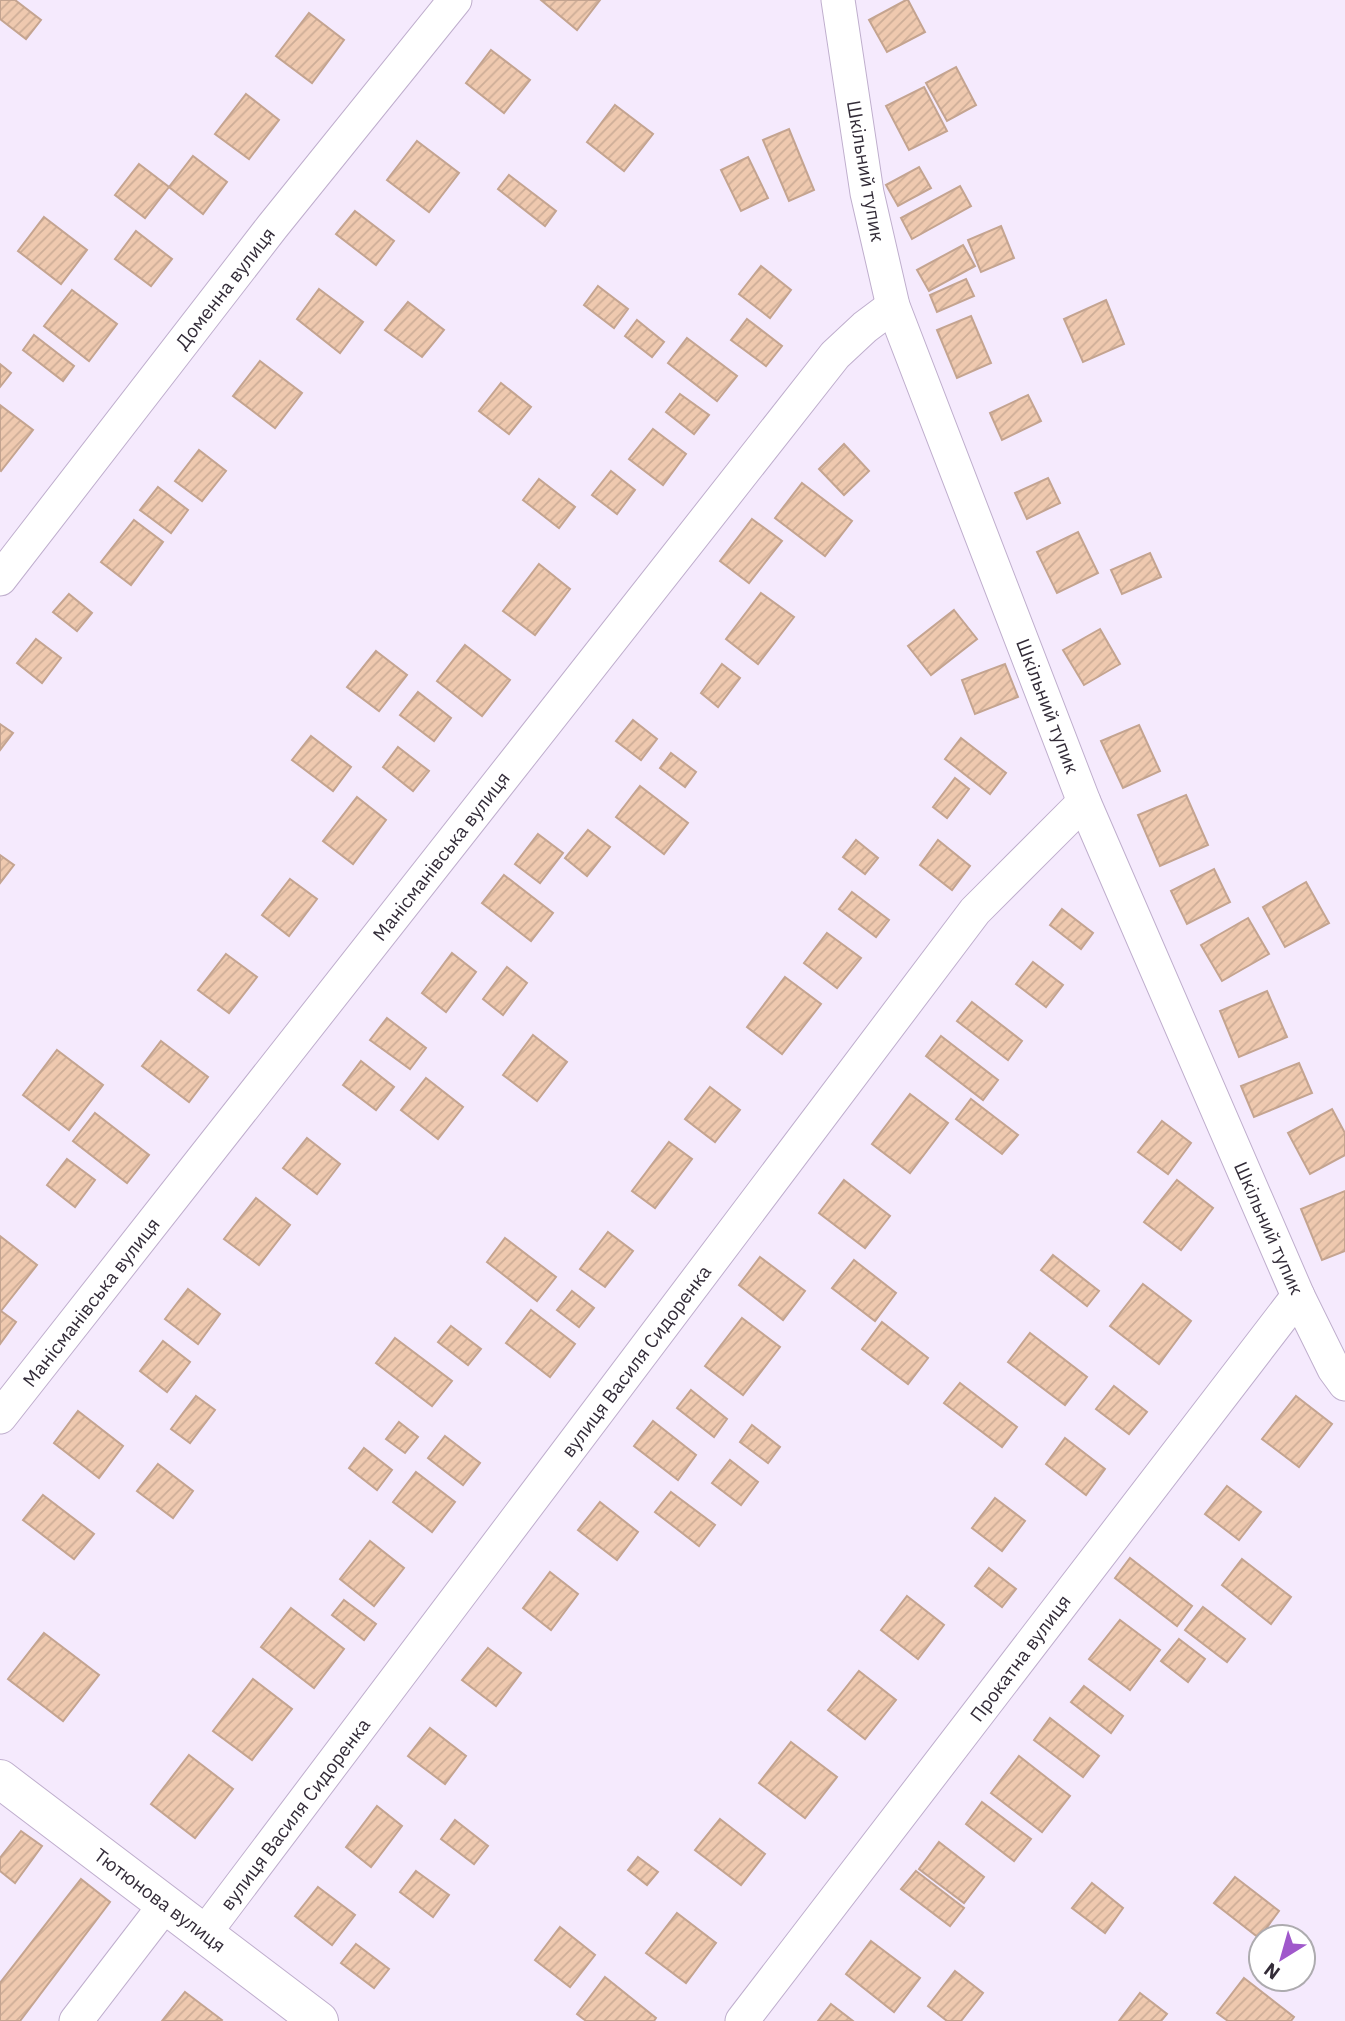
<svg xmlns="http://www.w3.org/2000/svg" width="1345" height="2021" viewBox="0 0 1345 2021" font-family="'IBM Plex Sans',sans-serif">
	<defs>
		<pattern id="building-hatch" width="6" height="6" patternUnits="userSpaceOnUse" patternTransform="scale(1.75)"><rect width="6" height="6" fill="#efc9af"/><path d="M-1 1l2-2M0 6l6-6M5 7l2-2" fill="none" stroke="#cdad97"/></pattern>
	</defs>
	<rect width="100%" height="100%" fill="#f5eafd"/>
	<g fill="url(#building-hatch)" stroke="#c4a490" stroke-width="2">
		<path d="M0,0H15L41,20L26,39L0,19Z"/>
		<path d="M541,0H600L577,30Z"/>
		<path d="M906,0H908L925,32L887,52L869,20Z"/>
		<path d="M309,13L344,40L312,83L276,56Z"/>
		<path d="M491,50L530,80L504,113L466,83Z"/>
		<path d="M956,67L976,105L947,121L926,83Z"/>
		<path d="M924,87L947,131L909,150L886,106Z"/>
		<path d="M246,94L279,120L249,159L215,134Z"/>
		<path d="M615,105L653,134L624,171L587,142Z"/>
		<path d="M789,129L814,190L789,201L763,140Z"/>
		<path d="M417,141L459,173L429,212L387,180Z"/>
		<path d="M193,156L227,182L203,214L169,187Z"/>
		<path d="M748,157L768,198L741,211L721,170Z"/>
		<path d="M139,164L169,187L145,218L115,195Z"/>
		<path d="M919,167L931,188L898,206L886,185Z"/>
		<path d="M509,175L556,211L545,226L498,189Z"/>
		<path d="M960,186L971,206L912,239L901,218Z"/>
		<path d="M355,211L394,241L376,265L336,234Z"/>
		<path d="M44,217L87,250L61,284L18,251Z"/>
		<path d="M1001,226L1014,258L981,272L968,240Z"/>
		<path d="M136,231L172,259L151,286L115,259Z"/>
		<path d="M963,245L975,266L929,291L917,270Z"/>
		<path d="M761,266L791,290L770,318L739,294Z"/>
		<path d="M966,279L974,296L937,312L930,295Z"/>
		<path d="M598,286L628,309L614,328L584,305Z"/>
		<path d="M319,289L363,322L340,353L297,319Z"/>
		<path d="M72,290L117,324L89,361L44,326Z"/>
		<path d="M1106,300L1124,344L1083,362L1064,319Z"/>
		<path d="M408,302L444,330L422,357L385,330Z"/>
		<path d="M971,316L991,363L957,378L937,330Z"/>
		<path d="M747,319L782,346L766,366L731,340Z"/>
		<path d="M637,320L664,342L652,357L625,336Z"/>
		<path d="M34,335L74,366L63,381L23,350Z"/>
		<path d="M687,338L737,376L717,401L668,363Z"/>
		<path d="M260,361L302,393L275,428L233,396Z"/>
		<path d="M0,364L11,373L0,387Z"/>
		<path d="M501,383L531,407L509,434L479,411Z"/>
		<path d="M680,394L709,415L694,434L666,412Z"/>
		<path d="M1028,395L1041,421L1002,440L990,413Z"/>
		<path d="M0,405L33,430L1,471L0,470Z"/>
		<path d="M653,429L686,454L663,485L629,459Z"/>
		<path d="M844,444L869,471L844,495L819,469Z"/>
		<path d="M199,450L226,471L202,501L175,481Z"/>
		<path d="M611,471L635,490L617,514L592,495Z"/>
		<path d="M1048,478L1060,503L1027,519L1015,493Z"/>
		<path d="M539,479L575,507L559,528L523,500Z"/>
		<path d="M802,483L852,521L825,556L775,518Z"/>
		<path d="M158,487L188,510L171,533L140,510Z"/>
		<path d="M752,519L782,541L749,583L720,561Z"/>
		<path d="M134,520L163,542L131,585L101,562Z"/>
		<path d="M1078,532L1098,573L1057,593L1037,552Z"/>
		<path d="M1150,553L1161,577L1122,594L1111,570Z"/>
		<path d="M539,564L570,589L535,635L503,611Z"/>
		<path d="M761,593L794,617L758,664L726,639Z"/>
		<path d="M69,594L92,613L77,631L53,612Z"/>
		<path d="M954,610L977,639L931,675L908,646Z"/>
		<path d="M1100,629L1120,664L1084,685L1063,650Z"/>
		<path d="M36,639L61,658L42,683L17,663Z"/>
		<path d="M465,645L510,680L482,716L437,681Z"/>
		<path d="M376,651L407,675L379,711L347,687Z"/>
		<path d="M722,664L740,678L718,707L701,693Z"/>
		<path d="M1005,664L1018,697L975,714L962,680Z"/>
		<path d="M418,692L451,718L434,741L400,715Z"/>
		<path d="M633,720L657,739L641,760L616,741Z"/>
		<path d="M0,724L13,733L0,750Z"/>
		<path d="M1139,725L1160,771L1123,788L1101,741Z"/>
		<path d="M311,736L351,767L333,791L292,760Z"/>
		<path d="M961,738L1006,773L990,794L945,759Z"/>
		<path d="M398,747L429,771L413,791L383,767Z"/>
		<path d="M671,753L696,772L685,787L660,768Z"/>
		<path d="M955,778L969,789L947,818L933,807Z"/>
		<path d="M640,786L688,823L664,854L616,817Z"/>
		<path d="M1186,795L1208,845L1160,866L1138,815Z"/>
		<path d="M357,797L386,820L353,864L323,841Z"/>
		<path d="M588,830L610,847L587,876L565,858Z"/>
		<path d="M538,834L563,853L540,883L515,864Z"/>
		<path d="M856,840L878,858L865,874L843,857Z"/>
		<path d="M938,840L970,866L952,890L920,865Z"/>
		<path d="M0,855L14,865L0,883Z"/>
		<path d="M1214,869L1230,902L1187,924L1171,891Z"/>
		<path d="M504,875L553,913L531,941L482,903Z"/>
		<path d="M290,879L317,899L289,936L262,915Z"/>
		<path d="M1306,882L1329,923L1285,947L1263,907Z"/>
		<path d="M852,892L889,920L876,937L839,909Z"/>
		<path d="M1062,909L1093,933L1081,949L1050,925Z"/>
		<path d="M1248,918L1269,954L1222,981L1201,945Z"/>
		<path d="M827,933L861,958L837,988L804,963Z"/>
		<path d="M452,953L476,972L446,1012L422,993Z"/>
		<path d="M226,954L257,977L229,1013L198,990Z"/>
		<path d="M1033,962L1063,985L1046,1007L1016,984Z"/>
		<path d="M507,967L527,983L503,1015L483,999Z"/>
		<path d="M785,977L821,1004L782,1054L747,1027Z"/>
		<path d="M1267,991L1287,1037L1239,1057L1220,1011Z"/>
		<path d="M972,1002L1022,1041L1008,1060L957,1021Z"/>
		<path d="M387,1018L426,1048L410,1069L370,1040Z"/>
		<path d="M533,1035L567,1062L537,1101L503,1075Z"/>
		<path d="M941,1036L998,1080L983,1100L926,1056Z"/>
		<path d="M161,1041L208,1077L189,1102L142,1066Z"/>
		<path d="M57,1050L103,1085L69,1130L23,1095Z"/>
		<path d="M361,1061L394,1087L376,1110L343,1085Z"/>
		<path d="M1299,1063L1312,1093L1254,1117L1241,1086Z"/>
		<path d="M426,1078L463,1107L438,1139L401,1110Z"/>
		<path d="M710,1087L740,1110L715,1142L685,1119Z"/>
		<path d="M910,1094L948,1123L910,1173L872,1144Z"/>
		<path d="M971,1099L1018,1135L1002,1154L956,1119Z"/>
		<path d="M1332,1109L1345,1133V1155L1310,1174L1288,1133Z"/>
		<path d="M95,1113L149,1155L127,1183L73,1141Z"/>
		<path d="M1162,1121L1191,1143L1168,1174L1138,1152Z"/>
		<path d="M307,1138L340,1164L317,1194L283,1168Z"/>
		<path d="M669,1142L692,1159L655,1208L632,1191Z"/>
		<path d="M67,1159L95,1180L75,1207L47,1185Z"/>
		<path d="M844,1180L890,1216L865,1248L819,1213Z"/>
		<path d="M1177,1180L1213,1208L1181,1250L1144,1222Z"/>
		<path d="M1345,1191V1251L1322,1260L1301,1209Z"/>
		<path d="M256,1198L290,1225L259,1265L224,1239Z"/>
		<path d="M608,1232L633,1251L605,1287L580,1269Z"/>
		<path d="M0,1236L37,1265L1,1311L16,1322L0,1344Z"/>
		<path d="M505,1238L556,1277L537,1301L487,1262Z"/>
		<path d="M1053,1255L1099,1291L1087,1306L1041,1270Z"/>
		<path d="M760,1257L805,1291L783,1320L739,1285Z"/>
		<path d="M854,1260L896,1293L875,1321L832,1288Z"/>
		<path d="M1143,1284L1191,1321L1159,1364L1110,1326Z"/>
		<path d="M188,1289L220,1314L198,1344L165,1319Z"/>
		<path d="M572,1291L594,1308L579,1327L557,1310Z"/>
		<path d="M531,1310L575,1344L550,1377L506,1343Z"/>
		<path d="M742,1318L780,1347L743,1395L705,1366Z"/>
		<path d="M882,1322L928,1358L908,1384L862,1349Z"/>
		<path d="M451,1326L481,1349L468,1365L438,1342Z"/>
		<path d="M1030,1333L1087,1377L1065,1405L1008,1362Z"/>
		<path d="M395,1338L452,1381L432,1406L376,1363Z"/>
		<path d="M163,1341L190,1362L167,1392L140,1371Z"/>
		<path d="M960,1383L1017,1427L1002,1447L944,1403Z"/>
		<path d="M1114,1386L1147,1412L1129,1434L1096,1409Z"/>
		<path d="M691,1390L727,1419L714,1437L677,1408Z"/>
		<path d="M196,1396L215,1410L190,1443L171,1429Z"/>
		<path d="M1296,1396L1332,1424L1299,1467L1262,1439Z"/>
		<path d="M78,1411L123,1446L99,1478L54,1443Z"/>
		<path d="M653,1421L696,1455L678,1480L634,1446Z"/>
		<path d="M399,1422L418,1437L405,1453L386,1439Z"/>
		<path d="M752,1425L780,1447L768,1463L740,1442Z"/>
		<path d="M445,1436L480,1463L463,1485L428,1458Z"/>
		<path d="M1065,1438L1105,1469L1086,1495L1046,1464Z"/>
		<path d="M364,1448L392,1470L377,1490L349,1468Z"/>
		<path d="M730,1460L758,1482L741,1505L712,1483Z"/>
		<path d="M158,1464L193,1491L173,1518L137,1491Z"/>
		<path d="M416,1472L455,1502L432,1532L393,1502Z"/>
		<path d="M1227,1486L1261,1512L1239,1540L1205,1514Z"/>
		<path d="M671,1492L715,1525L699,1546L655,1512Z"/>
		<path d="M43,1495L94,1534L74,1559L23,1520Z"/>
		<path d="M995,1498L1025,1521L1002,1551L972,1528Z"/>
		<path d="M600,1502L638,1532L617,1560L578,1530Z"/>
		<path d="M370,1541L404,1568L374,1606L340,1579Z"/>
		<path d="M1130,1558L1192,1606L1177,1626L1115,1578Z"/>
		<path d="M1242,1559L1291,1597L1271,1624L1222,1585Z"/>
		<path d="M989,1568L1016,1589L1002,1607L975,1586Z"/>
		<path d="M550,1572L578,1594L551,1630L523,1608Z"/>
		<path d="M907,1596L944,1625L918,1659L881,1630Z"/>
		<path d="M344,1600L376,1624L364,1640L332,1615Z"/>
		<path d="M1203,1607L1245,1639L1227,1662L1185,1630Z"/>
		<path d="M291,1608L344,1649L314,1688L261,1647Z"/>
		<path d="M1120,1620L1160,1650L1130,1690L1089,1659Z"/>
		<path d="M44,1633L99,1675L63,1721L8,1679Z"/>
		<path d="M1179,1639L1205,1659L1188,1682L1161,1661Z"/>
		<path d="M488,1648L521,1673L496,1706L462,1680Z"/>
		<path d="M859,1671L896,1700L865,1739L828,1710Z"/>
		<path d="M253,1679L292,1709L252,1760L213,1731Z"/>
		<path d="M1084,1686L1123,1716L1111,1733L1071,1702Z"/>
		<path d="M1050,1718L1099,1756L1083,1777L1034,1740Z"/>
		<path d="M430,1728L466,1756L445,1784L408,1756Z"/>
		<path d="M791,1742L837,1777L805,1818L759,1783Z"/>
		<path d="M189,1755L233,1789L195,1838L151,1804Z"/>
		<path d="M1019,1756L1070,1796L1042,1832L991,1793Z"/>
		<path d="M982,1802L1031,1839L1014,1861L966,1824Z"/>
		<path d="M377,1806L402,1826L371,1867L346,1847Z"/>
		<path d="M720,1819L765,1854L741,1885L695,1850Z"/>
		<path d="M455,1820L488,1846L474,1864L441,1839Z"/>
		<path d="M21,1831L42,1846L15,1883L0,1871V1858Z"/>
		<path d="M939,1842L984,1877L964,1903L919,1869Z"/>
		<path d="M638,1857L658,1872L647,1885L628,1870Z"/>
		<path d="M416,1871L449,1895L433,1917L400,1892Z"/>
		<path d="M916,1871L964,1908L950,1926L901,1889Z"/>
		<path d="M1235,1877L1279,1911L1259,1938L1214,1903Z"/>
		<path d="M81,1879L110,1902L20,2021H0V1983Z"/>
		<path d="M1092,1883L1123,1908L1105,1933L1072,1908Z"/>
		<path d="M318,1887L355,1915L332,1945L295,1916Z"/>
		<path d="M677,1913L716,1943L686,1983L646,1953Z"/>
		<path d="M560,1927L595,1955L570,1987L535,1960Z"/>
		<path d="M871,1941L920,1978L894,2012L846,1974Z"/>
		<path d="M356,1944L389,1969L374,1988L341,1963Z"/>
		<path d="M955,1971L983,1993L961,2021H947L928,2006Z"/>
		<path d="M605,1977L656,2018L654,2021H586L577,2014Z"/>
		<path d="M1244,1978L1294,2017L1291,2021H1228L1217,2013Z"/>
		<path d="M185,1992L222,2020L221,2021H162Z"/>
		<path d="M1140,1993L1167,2014L1161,2021H1119Z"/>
		<path d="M831,2004L853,2021H818Z"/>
	</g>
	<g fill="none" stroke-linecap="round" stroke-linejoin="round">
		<g stroke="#bfaecd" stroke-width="35">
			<g id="minor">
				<path d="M838,0L867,193L893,306L1084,802L1298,1296L1334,1369L1345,1384"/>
				<path d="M0,579L272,227L455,0"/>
				<path d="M0,1417L835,355L865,327L893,306"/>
				<path d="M204,1934L975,911L1084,802"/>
				<path d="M76,2021L165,1905"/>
				<path d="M742,2021L1298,1296"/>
			</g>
		</g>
		<g stroke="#bfaecd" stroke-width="40">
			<path id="tertiary" d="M0,1779L319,2021"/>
		</g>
		<use href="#minor" stroke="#fff" stroke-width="33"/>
		<use href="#tertiary" stroke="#fff" stroke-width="38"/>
	</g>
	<g text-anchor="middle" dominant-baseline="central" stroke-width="7" stroke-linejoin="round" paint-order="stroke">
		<g font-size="19" fill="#332c38" stroke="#fff">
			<text transform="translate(866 171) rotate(80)">Шкільний тупик</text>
			<text transform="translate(225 288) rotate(-52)">Доменна вулиця</text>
			<text transform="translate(1048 706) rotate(69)">Шкільний тупик</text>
			<text transform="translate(441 856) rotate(-52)">Манісманівська вулиця</text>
			<text transform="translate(1269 1228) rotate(66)">Шкільний тупик</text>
			<text transform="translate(91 1302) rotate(-52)">Манісманівська вулиця</text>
			<text transform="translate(636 1361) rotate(-53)">вулиця Василя Сидоренка</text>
			<text transform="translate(1020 1658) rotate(-53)">Прокатна вулиця</text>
			<text transform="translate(295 1814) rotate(-53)">вулиця Василя Сидоренка</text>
			<text transform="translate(160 1900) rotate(37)">Тютюнова вулиця</text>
		</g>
	</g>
	<g transform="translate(1282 1958) rotate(217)"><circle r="33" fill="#ffffff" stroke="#adabaf" stroke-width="2"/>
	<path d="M0-5L12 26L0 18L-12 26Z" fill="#a058cb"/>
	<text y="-10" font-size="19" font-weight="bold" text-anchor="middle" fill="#332c38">N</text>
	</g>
</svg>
